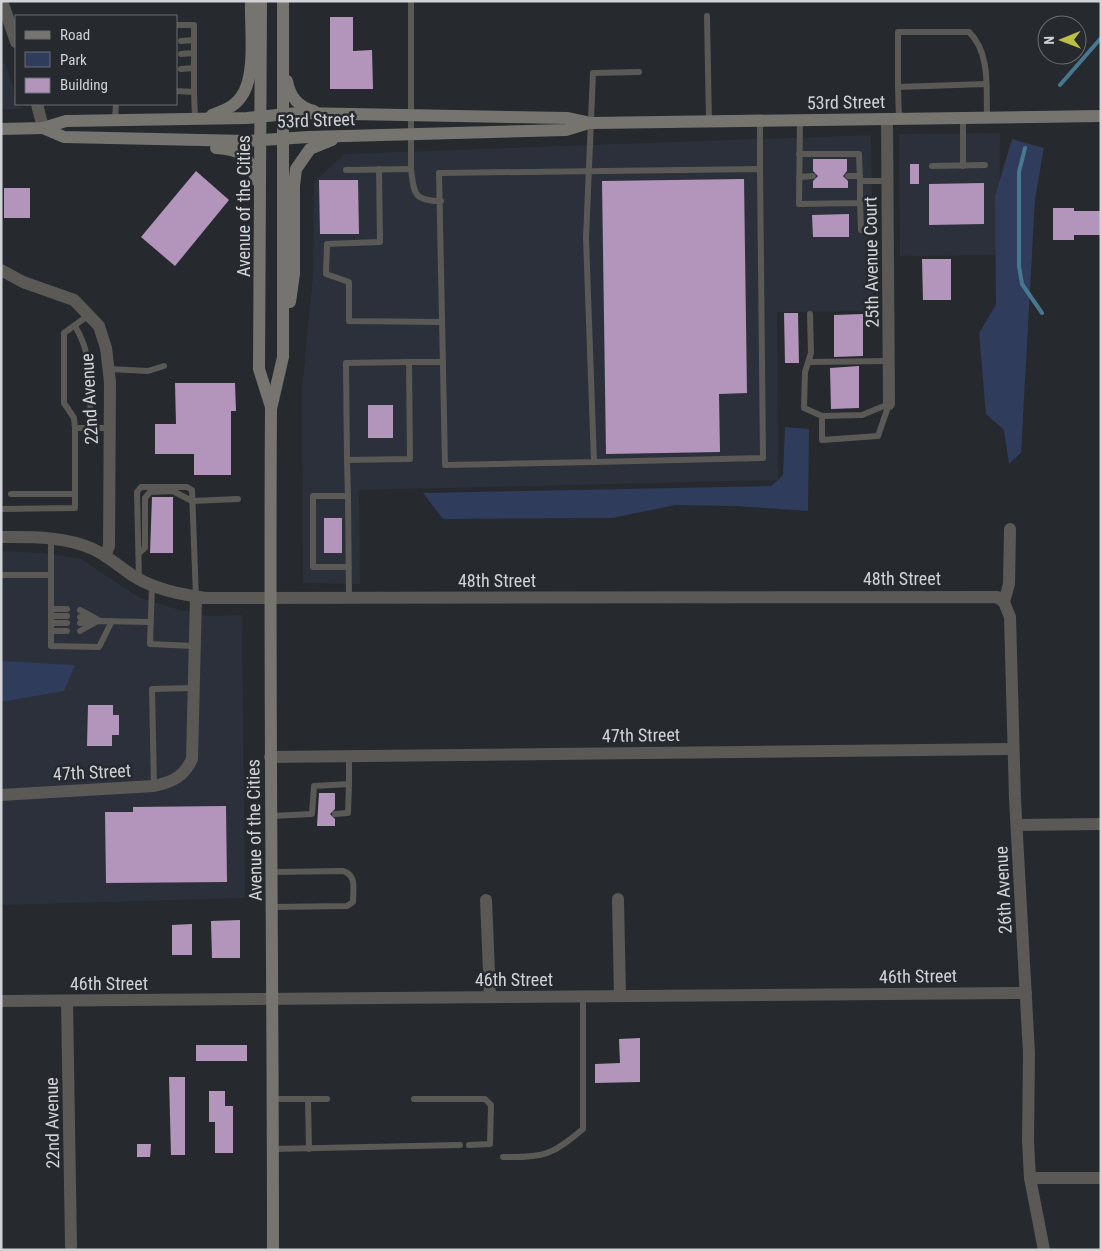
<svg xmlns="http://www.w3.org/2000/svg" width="1102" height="1251" viewBox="0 0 1102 1251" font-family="'Roboto Condensed',sans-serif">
	<rect width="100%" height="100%" fill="#26292e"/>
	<g fill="#2b303b">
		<path d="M1,53L16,94V104H20L22,109H1Z"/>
		<path d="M1000,133L999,255L900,256L899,134Z"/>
		<path d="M871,135L874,311L777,312L778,480L359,490L360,584L303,583L302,390L313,275L314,182L344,154Z"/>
		<path d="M1,551L44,553L81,559L138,597L177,609L208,616L242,615L245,898L1,905Z"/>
	</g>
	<g fill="#2f3c5c">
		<path d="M1012,139L1044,148L1035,199L1021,453L1009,464L1004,430L986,414L979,333L996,305L995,196Z"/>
		<path d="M785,427L809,429L808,511L736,506L676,505L612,518L443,519L423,493L771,486L783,475Z"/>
		<path d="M1,661L75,665L64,691L1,702Z"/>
	</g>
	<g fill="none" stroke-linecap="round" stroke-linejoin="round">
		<g stroke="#47788f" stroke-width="4">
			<path d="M1060,85L1101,38"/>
			<path d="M1025,148L1019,172V266L1022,284L1042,313"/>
		</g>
	</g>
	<g fill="#b395bb">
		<path d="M330,17H353V51L372,50L373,89H330Z"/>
		<path d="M813,159H847V171L843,176L848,181V188H813V181L818,176L813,171Z"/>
		<rect x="910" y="164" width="9" height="20"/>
		<path d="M196,171L229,200L175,266L141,237Z"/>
		<path d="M744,179L747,393L719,394L720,452L606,454L602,181Z"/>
		<path d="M319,180H358L359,234H320Z"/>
		<path d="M984,183V224L929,225V184Z"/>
		<rect x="4" y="188" width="26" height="30"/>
		<path d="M1053,208H1074V211H1101V235H1074V240H1053Z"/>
		<path d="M849,214V237H813L812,215Z"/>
		<path d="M922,259H951V300H923Z"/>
		<path d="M784,313H798L799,363H785Z"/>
		<path d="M863,314V356L834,357V315Z"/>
		<path d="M859,366V408L831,409L830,368Z"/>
		<path d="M175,383H235L236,411H231V475H194V454H155V424H176Z"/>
		<rect x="368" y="405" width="25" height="33"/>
		<path d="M152,497H173V553H150Z"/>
		<rect x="324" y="518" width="18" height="35"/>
		<path d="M88,705H113V715H119V735H112V746H87Z"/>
		<path d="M319,793H335V809L330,814L335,819V826H317Z"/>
		<path d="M226,806L227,882L106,883L105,812H133V807Z"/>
		<path d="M240,920V958H212L211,921Z"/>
		<path d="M192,924V955H172V925Z"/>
		<path d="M640,1038V1082L595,1083V1064L620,1063L619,1039Z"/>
		<rect x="196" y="1045" width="51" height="16"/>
		<path d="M169,1077H185V1155H171Z"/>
		<path d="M209,1091H225V1106H233V1153H215V1122H209Z"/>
		<path d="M137,1144H151L150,1157H137Z"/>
	</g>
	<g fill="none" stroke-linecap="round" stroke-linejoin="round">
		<g stroke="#5a5956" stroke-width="6">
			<path d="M411,1V169C414,193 413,201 441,201"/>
			<path d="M707,16L709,122"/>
			<path d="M176,25H194V92"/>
			<path d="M181,41L194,40"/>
			<path d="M181,54L194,53"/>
			<path d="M181,69L194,68"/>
			<path d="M985,84L898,87V32H969C991,53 986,90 987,118"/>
			<path d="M898,87L899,119"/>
			<path d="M176,91L194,92L195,118"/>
			<path d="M115,119L116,104"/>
			<path d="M800,120L799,204L860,203V181H888"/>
			<path d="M799,154H859L860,181"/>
			<path d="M932,166L985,165"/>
			<path d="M963,166V118"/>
			<path d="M379,169L380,242L327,244L326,274L349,282V321L442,322"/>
			<path d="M760,169V121"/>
			<path d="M346,170L411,169"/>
			<path d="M848,176H860"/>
			<path d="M799,177L813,176"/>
			<path d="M860,203L861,230"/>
			<path d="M810,314L811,353L805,372L804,408L822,416V440L878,436L889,404"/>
			<path d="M75,326C95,359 90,391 90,428"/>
			<path d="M809,362L890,361"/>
			<path d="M109,369L148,371L164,366"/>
			<path d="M822,416L862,415L889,404"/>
			<path d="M75,428L74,418L64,403V333L89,315"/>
			<path d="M347,460L346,363L409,362"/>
			<path d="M594,462L763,458L760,169L439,173L445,465L594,462L586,238L593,73L639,72"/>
			<path d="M11,494H75"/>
			<path d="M348,496L347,460L410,459L409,362H443"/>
			<path d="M1,509L75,508V428H110"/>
			<path d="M51,538V646L99,647L112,621"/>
			<path d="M139,553L145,548V498L150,492L173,491L192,501L238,499"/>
			<path d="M349,567H313V496H348L349,598"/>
			<path d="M1,575H51"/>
			<path d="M139,579L137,492L141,487H187L192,490L196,597"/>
			<path d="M152,585L150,644L194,646"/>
			<path d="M51,609H67"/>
			<path d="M80,610L100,621"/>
			<path d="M51,616H67"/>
			<path d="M80,617L94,619"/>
			<path d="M51,623H67"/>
			<path d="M80,623L100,621L150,622"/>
			<path d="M51,631H67"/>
			<path d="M80,631L96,622"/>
			<path d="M154,786L152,689L194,688"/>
			<path d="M335,814L348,813L349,784"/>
			<path d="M271,816L312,814L314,786L349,784V757"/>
			<path d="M273,872L343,871C357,875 353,889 353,902L347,906L273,907"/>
			<path d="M273,1099H327"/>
			<path d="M308,1099L309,1149"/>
			<path d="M414,1099H485L491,1105L490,1144L469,1145"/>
			<path d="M273,1149L460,1145"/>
			<path d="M503,1157C544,1158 552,1155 583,1129V997"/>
		</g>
		<g stroke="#5a5956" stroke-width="12">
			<path d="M2,1L16,42"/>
			<path d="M37,104L43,128"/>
			<path d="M887,119L889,404"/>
			<path d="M1,270L23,282L74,300L99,326L106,348L110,382L109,546L105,556"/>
			<path d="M1,537C32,537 64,536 93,549C108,556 121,568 135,577C157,590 180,594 205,598L997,597L1004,602L1010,617L1015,799L1029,1053L1028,1141L1030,1178L1044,1250"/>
			<path d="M1004,602L1009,584L1010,529"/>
			<path d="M270,757L1013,749"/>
			<path d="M1,795L154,786C172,782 184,777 192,759L196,597"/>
			<path d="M1017,825L1101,824"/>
			<path d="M618,899L620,996"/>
			<path d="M486,900L490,996"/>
			<path d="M1,1001L1026,993"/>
			<path d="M67,1001L71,1246"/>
			<path d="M1030,1178H1101"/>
		</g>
		<g stroke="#76746f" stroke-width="12">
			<path d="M261,1L259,369L271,407"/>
			<path d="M287,81C290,97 298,107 314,111"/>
			<path d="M212,115C223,111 234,107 241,97C257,76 250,27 251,1"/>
			<path d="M43,128L64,137L247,141L309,137L566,130L589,123"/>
			<path d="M1,129L43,128L66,121L247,118L298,113L568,118L591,123L1101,116"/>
			<path d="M216,148C240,149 251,156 256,180"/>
			<path d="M290,302L294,274V186L296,169L310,149L332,140"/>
			<path d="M273,1250C273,970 269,689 271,409L283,357V1"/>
		</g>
	</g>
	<g text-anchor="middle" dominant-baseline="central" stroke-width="5" stroke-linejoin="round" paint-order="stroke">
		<g font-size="18" fill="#d1d3d7" stroke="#26292e">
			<text transform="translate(846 102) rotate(-1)">53rd Street</text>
			<text transform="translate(316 120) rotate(-2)">53rd Street</text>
			<text transform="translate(243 206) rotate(-90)">Avenue of the Cities</text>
			<text transform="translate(871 262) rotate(-91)">25th Avenue Court</text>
			<text transform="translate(89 399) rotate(-93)">22nd Avenue</text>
			<text x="902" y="578">48th Street</text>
			<text x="497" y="580">48th Street</text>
			<text transform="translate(641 735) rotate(-1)">47th Street</text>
			<text transform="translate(92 772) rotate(-3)">47th Street</text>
			<text transform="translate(254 830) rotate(-91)">Avenue of the Cities</text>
			<text transform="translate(1003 890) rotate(-93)">26th Avenue</text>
			<text transform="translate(918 976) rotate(-1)">46th Street</text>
			<text x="514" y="979">46th Street</text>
			<text x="109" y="983">46th Street</text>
			<text transform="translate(52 1123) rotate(-91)">22nd Avenue</text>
		</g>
	</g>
	<rect width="1102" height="1251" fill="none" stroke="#d1d3d7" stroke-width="5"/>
	<rect x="15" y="15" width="162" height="90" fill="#26292e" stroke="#6a6d72"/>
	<rect x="25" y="31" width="25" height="8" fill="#76746f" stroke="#6a6d72"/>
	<text x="60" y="40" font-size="15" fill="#d1d3d7">Road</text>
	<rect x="25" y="52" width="25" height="15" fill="#2f3c5c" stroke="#6a6d72"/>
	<text x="60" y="65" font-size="15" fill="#d1d3d7">Park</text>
	<rect x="25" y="78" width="25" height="15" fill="#b395bb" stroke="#6a6d72"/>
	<text x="60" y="90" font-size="15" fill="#d1d3d7">Building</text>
	<g transform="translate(1062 40) rotate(269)"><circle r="24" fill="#26292e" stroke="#6a6d72"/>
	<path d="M0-4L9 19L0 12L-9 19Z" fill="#bbc044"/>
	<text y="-8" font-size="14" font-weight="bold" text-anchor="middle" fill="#d1d3d7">N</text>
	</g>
</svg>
